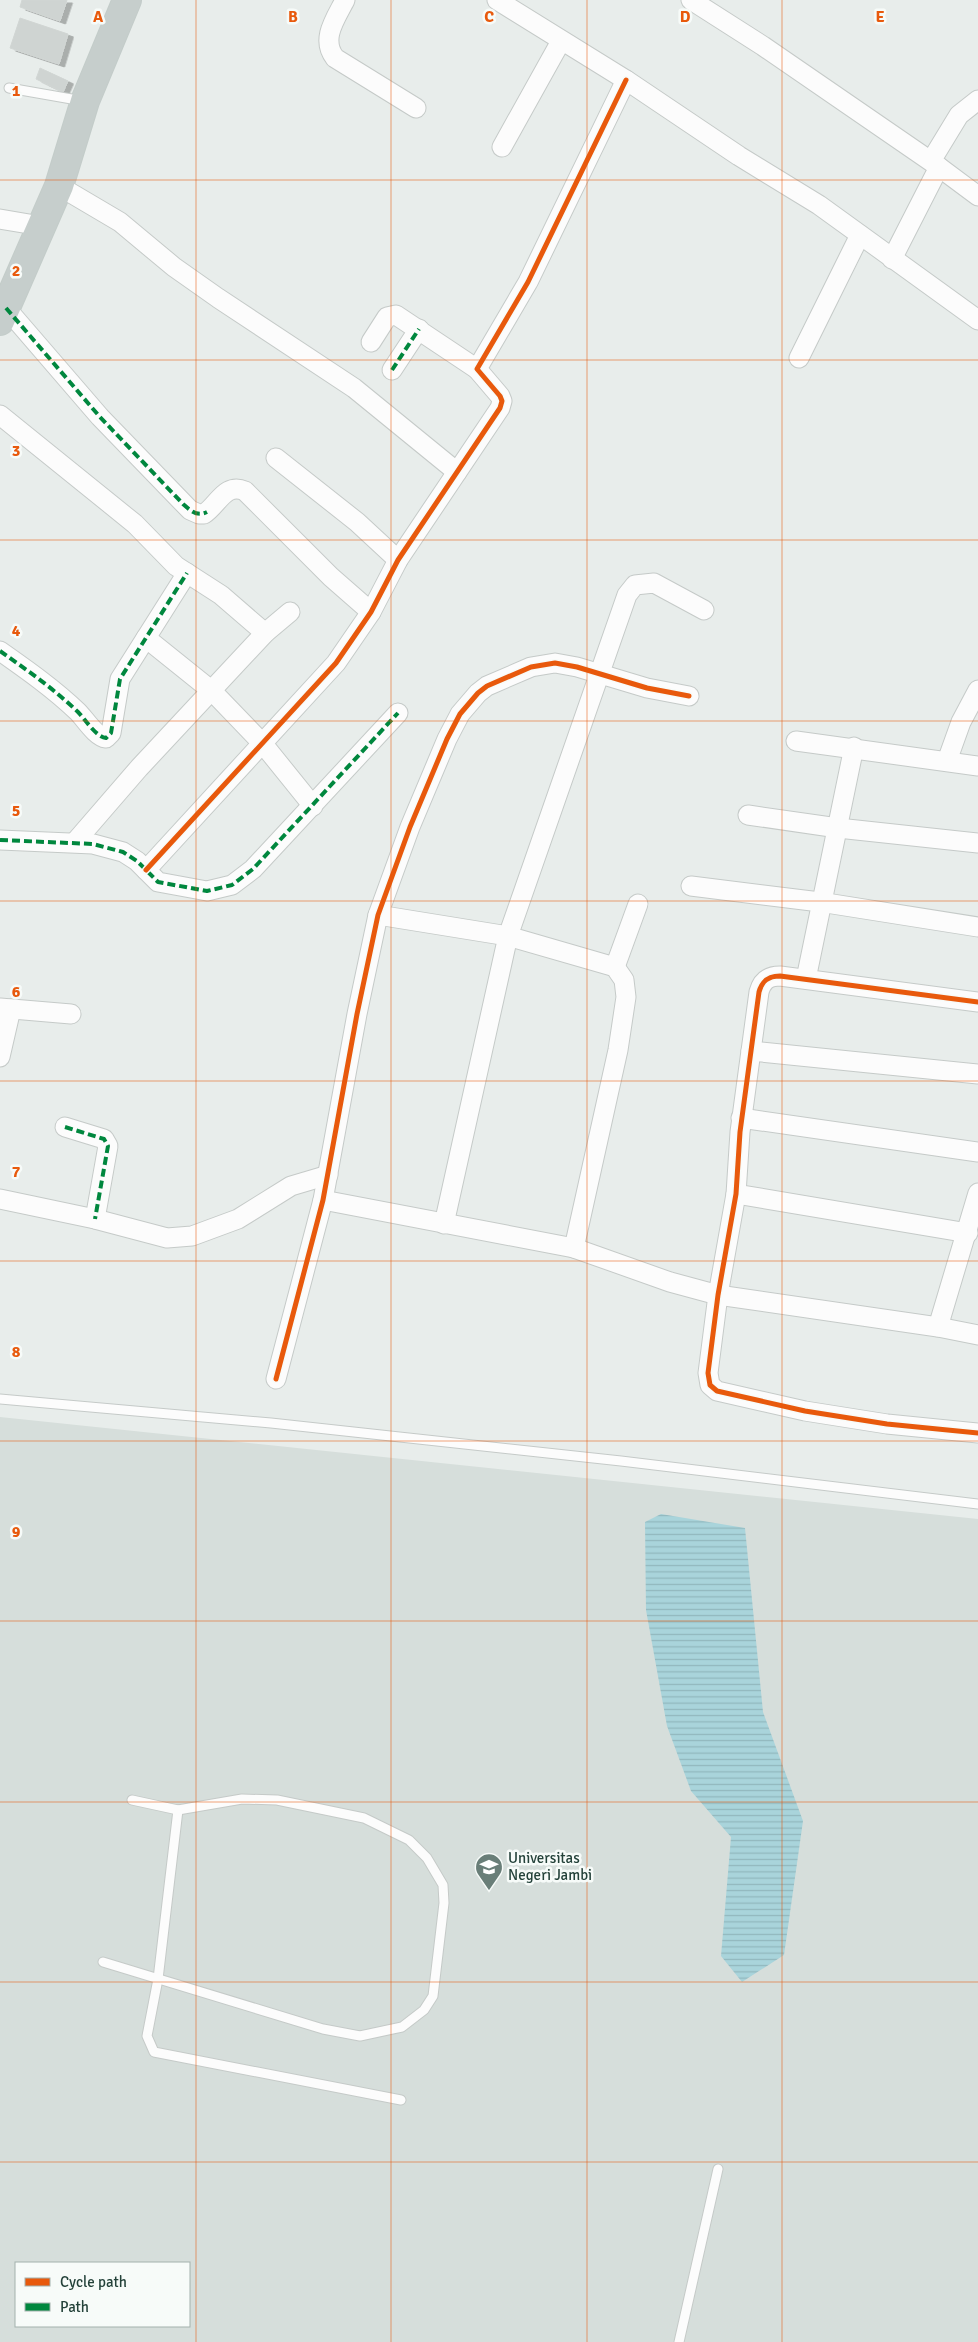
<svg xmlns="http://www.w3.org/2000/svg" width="978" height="2342" viewBox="0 0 978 2342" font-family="Signika,sans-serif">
	<defs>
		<pattern id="water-rules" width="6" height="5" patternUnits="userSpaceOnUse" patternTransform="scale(1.25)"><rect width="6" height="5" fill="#a9d4db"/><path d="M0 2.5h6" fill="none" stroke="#91b7bd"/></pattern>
		<filter id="shadow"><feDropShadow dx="5.5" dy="3" stdDeviation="0" flood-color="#0004"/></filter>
	</defs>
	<rect width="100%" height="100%" fill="#e8edeb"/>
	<path fill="#d6dedb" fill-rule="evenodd" d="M0,1417L978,1519V2342H0ZM16,2263H189V2326H16Z"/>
	<path fill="url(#water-rules)" d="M661,1514L745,1528L763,1712L803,1821L784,1955L742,1982L721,1956L731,1837L691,1791L667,1726L646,1610L645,1522Z"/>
	<g fill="#cfd4d2" stroke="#d1d6d4" filter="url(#shadow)">
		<path d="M22,0H67L60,21L20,7Z"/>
		<path d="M20,18L68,34L59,64L10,48Z"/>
		<path d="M40,68L68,81L63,92L36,79Z"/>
	</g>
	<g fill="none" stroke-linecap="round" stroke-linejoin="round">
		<g stroke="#c5cac8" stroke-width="11">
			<g id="service">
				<path d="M9,88L83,101"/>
				<path d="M0,1399L271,1423L621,1461L978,1504"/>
				<path d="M178,1810L158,1979L147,2036L154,2052L401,2100"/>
				<path d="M103,1962L323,2029L360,2036L402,2027L424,2010L433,1996L444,1903L443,1885L427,1858L409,1840L364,1818L277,1800L242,1799L178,1810L132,1800"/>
				<path d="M679,2342L718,2169"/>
			</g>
		</g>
		<g stroke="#c5cac8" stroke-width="21">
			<g id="minor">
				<path d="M345,0C336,18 320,39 335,58L416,108"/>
				<path d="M497,0L626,80L739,156L819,205L978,320"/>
				<path d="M691,0L763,46L939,167L892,259"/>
				<path d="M502,147L561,41"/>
				<path d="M931,161L959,115L978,100"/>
				<path d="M939,167L978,196"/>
				<path d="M59,186L120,222L174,267L218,298L354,388L457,472"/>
				<path d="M0,219L41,226"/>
				<path d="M6,308L100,417L190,510L199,514H204C218,505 225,482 245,491L331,577L371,612"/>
				<path d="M371,342L387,317L396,315L477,369"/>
				<path d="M799,358L860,235"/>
				<path d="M392,370L419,329"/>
				<path d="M0,415L135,524L176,566L221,595L265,633"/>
				<path d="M276,458L357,522L398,560"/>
				<path d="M146,638L212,691L263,744L313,806"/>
				<path d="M0,651C27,670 54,689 78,712C85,719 96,737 106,738L111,733L120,679L187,573"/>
				<path d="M796,741L978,766"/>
				<path d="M947,761L961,722L978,690"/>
				<path d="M748,815L838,828L978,843"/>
				<path d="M0,840L93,844L123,852L137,861L158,882L207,891L232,885L253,869L398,713"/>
				<path d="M75,842L139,768L265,633L290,612"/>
				<path d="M146,870L336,663L371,612L398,560L500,408L502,401L500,396L477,369L528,282L626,80"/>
				<path d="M691,886L820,902L978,927"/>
				<path d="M378,915L508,936L444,1224"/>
				<path d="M615,967L638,904"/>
				<path d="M806,979L854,747"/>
				<path d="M978,1002L780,976C768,976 762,981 759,992L740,1132L736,1194L718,1295L708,1373L710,1385L717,1391L805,1411L887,1424L978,1433"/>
				<path d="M0,1008L71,1014"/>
				<path d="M751,1051L978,1074"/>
				<path d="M0,1057L11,1009"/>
				<path d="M741,1118L978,1152"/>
				<path d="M65,1127L104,1139L108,1146L95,1219"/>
				<path d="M736,1194L968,1233"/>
				<path d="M0,1199L95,1219L167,1238L192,1236L238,1219L291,1186L328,1175"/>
				<path d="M323,1200L574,1248L670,1282L718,1295L938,1327L978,1335"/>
				<path d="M574,1248L618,1050L626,997L624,980L615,967L508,936L627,595L635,585L654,583L704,610"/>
				<path d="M938,1327L978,1193"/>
				<path d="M276,1379L323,1200L357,1014L378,915L410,827L447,739L460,714L478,693L487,686L531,667L555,663L577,667L647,688L689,696"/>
			</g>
		</g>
		<g stroke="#c3ccc9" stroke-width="30">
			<path id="trunk" d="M0,321L59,186L85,101L127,0"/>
		</g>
		<use href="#service" stroke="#fcfcfc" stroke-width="9"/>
		<use href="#minor" stroke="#fcfcfc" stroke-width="19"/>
		<use href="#trunk" stroke="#c6cecc" stroke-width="28"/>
		<g stroke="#00873e" stroke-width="4" stroke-dasharray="8 4" stroke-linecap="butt">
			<path d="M6,308L100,417L183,504C191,511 197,517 207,512"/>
			<path d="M392,370L419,329"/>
			<path d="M0,651C27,670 54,689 78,712C85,719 96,737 106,738L111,733L120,679L187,573"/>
			<path d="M0,840L93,844L123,852L137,861L158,882L207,891L232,885L253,869L398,713"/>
			<path d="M65,1127L104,1139L108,1146L95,1219"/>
		</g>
		<g stroke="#f7fbf9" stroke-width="8">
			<g id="cycleway">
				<path d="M146,870L336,663L371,612L398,560L500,408L502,401L500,396L477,369L528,282L626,80"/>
				<path d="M978,1002L780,976C768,976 762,981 759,992L740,1132L736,1194L718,1295L708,1373L710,1385L717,1391L805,1411L887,1424L978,1433"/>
				<path d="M276,1379L323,1200L357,1014L378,915L410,827L447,739L460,714L478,693L487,686L531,667L555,663L577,667L647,688L689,696"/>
			</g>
		</g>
		<use href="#cycleway" stroke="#e8590c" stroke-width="5"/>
	</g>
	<path fill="none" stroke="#e8590c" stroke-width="1" stroke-opacity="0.55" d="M196,0V2342M391,0V2342M587,0V2342M782,0V2342M0,180H978M0,360H978M0,540H978M0,721H978M0,901H978M0,1081H978M0,1261H978M0,1441H978M0,1621H978M0,1802H978M0,1982H978M0,2162H978"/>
	<defs>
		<g id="university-pin" transform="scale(1.4375)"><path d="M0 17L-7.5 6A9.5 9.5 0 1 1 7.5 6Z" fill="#697e78" stroke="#f7fbf9"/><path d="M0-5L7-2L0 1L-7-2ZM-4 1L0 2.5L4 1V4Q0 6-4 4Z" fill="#fff"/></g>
	</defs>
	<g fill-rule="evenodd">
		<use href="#university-pin" x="489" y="1867"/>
	</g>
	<g text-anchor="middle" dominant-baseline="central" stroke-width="5" stroke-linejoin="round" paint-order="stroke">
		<g font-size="15" fill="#24423a" stroke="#f7fbf9" text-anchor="start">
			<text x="508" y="1858">Universitas<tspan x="508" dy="17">Negeri Jambi</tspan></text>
		</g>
	</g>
	<g font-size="16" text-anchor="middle" font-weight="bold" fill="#e8590c" stroke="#f7fbf9" stroke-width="5" stroke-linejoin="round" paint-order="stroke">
		<text x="98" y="22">A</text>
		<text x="293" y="22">B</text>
		<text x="489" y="22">C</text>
		<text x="685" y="22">D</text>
		<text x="880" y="22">E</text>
		<text x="16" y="96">1</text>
		<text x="16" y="276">2</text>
		<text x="16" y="456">3</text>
		<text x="16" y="636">4</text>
		<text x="16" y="816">5</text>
		<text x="16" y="997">6</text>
		<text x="16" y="1177">7</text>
		<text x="16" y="1357">8</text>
		<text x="16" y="1537">9</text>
	</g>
	<rect x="15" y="2262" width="175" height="65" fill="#f7fbf9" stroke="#a3b1ad"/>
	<rect x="25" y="2278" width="25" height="8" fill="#e8590c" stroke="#a3b1ad"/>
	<text x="60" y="2287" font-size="15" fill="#24423a">Cycle path</text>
	<rect x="25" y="2303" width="25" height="8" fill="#00873e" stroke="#a3b1ad"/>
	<text x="60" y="2312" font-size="15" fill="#24423a">Path</text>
</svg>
